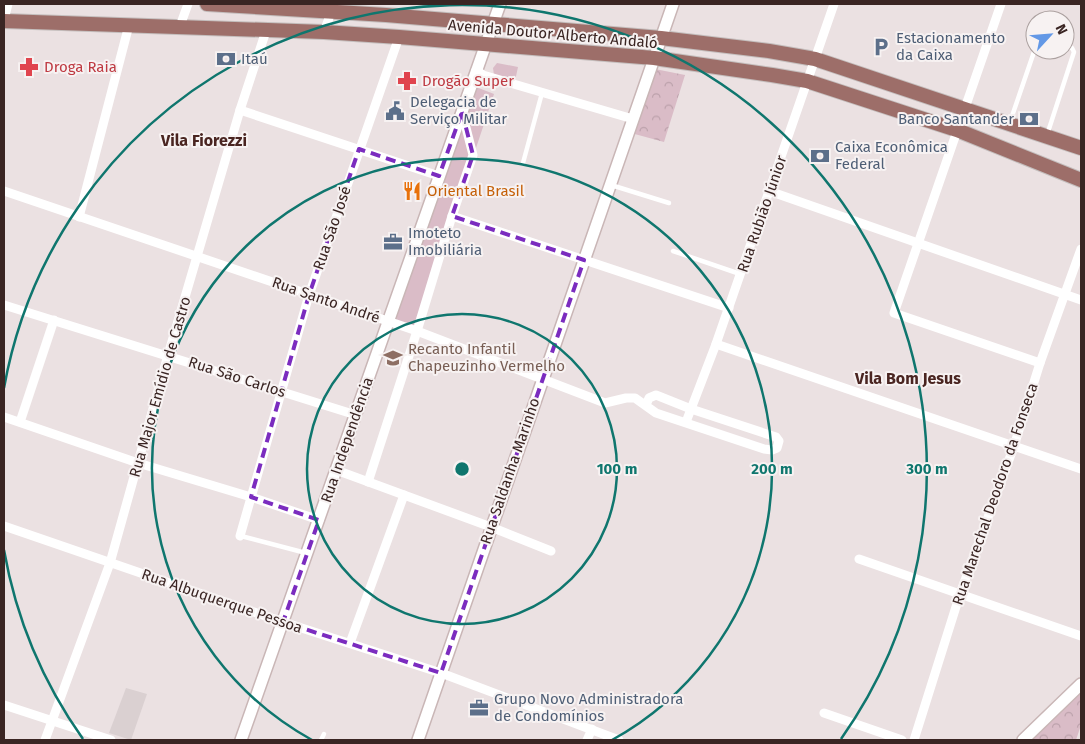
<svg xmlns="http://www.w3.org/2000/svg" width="1085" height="744" viewBox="0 0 1085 744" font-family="'Fira Sans',sans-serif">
	<defs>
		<pattern id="park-crowns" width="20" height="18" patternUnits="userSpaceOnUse" patternTransform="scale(1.25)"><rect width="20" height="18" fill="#dabcc7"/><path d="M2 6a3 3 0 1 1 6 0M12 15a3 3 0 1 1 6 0" fill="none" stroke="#bca1ab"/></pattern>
	</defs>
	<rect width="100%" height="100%" fill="#ebe1e2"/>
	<path fill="#dad0d1" d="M126,688L147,694L131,740L109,733Z"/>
	<g fill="#dabcc7">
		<path d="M497,63L518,67L515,81L494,75L493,68Z"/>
		<path d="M476,87L494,94L475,151L467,115Z"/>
		<path d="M462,120L471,154L415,330L391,323Z"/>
	</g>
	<g fill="url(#park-crowns)">
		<path d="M655,69L685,75L664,142L631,133Z"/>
		<path d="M1081,690V725L1076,740H1029Z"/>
	</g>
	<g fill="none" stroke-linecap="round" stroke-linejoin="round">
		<g stroke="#c9b6b6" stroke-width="14">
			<g id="secondary">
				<path d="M241,740L500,4"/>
				<path d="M418,740L673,4"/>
				<path d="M1023,740L1081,684"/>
			</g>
		</g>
		<g stroke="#c4bebd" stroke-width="16">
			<g id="primary">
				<path d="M207,4L386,15L661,38L769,51L815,59L1081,148"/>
				<path d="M4,21L324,32L399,37L654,58L772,75L807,81L957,130L1081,180"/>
			</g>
		</g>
		<g stroke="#fff" stroke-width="4.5">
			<path d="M1010,122L1035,49"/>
			<path d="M1047,135L1074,52L1072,48L1065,46"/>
			<path d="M523,163L542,93"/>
			<path d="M611,185L669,203"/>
			<path d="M673,251L740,274"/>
			<path d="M241,536L306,553"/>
			<path d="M321,740L324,734"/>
		</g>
		<g stroke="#fff" stroke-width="9">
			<path d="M1001,4L894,313L1040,363"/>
			<path d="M4,20L8,4"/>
			<path d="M180,26L188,4"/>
			<path d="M324,32L334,4"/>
			<path d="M476,70L483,75L633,119"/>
			<path d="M240,110L439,176"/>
			<path d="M4,191L417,331L605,403L626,398H635L656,413L764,449L772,450L777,448L779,441L776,437L691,409L656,395L649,398L646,405"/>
			<path d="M769,191L1081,300"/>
			<path d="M452,216L729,308"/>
			<path d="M79,217L129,25"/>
			<path d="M4,305L356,415"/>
			<path d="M716,344L1081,469"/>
			<path d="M4,417L138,463L251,497L319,520"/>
			<path d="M20,422L54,320"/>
			<path d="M686,422L716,344L834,4"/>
			<path d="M336,470L491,527L551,551"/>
			<path d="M368,482L417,331L452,216L473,155L462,112"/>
			<path d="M4,526L283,622L441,673L619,740"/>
			<path d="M240,536L309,295L399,37"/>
			<path d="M859,559L1081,636"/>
			<path d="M350,643L404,495"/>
			<path d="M4,705L111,740"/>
			<path d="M824,713L902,740"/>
			<path d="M45,740L110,563L168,355L240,110L266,31"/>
			<path d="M587,740L592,729"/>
			<path d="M914,740L960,594L1014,446L1040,363L1081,249"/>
		</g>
		<use href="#secondary" stroke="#fff" stroke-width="11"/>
		<use href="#primary" stroke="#9d6e69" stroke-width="14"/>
	</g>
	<path fill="none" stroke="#7b2cbf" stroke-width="4" stroke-dasharray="10 6" stroke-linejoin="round" d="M462,112L473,155L452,216L584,260L441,673L283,622L319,520L251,497L309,295L359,149L439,176Z"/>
	<g fill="none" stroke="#0f766e" stroke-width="2.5">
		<circle cx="462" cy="469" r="155"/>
		<path d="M312 740A310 310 0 1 1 612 740"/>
		<path d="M83 739A465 465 0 0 1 4 550M4 388A465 465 0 1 1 841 739"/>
	</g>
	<defs>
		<g id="parking-bare" transform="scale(1.5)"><path d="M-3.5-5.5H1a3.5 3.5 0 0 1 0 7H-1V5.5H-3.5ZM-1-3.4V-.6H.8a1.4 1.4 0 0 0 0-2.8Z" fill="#5c6f8a" stroke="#f7f2f2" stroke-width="2.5" paint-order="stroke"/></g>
		<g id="bank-bare" transform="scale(1.5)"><path d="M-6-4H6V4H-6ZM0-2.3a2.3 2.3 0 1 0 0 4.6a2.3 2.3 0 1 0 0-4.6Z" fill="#5c6f8a" stroke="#f7f2f2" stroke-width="2.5" paint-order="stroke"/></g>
		<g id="pharmacy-bare" transform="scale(1.5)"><path d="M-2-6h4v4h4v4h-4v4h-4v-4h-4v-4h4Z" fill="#e0444e" stroke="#f7f2f2" stroke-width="2.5" paint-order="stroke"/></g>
		<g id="civic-bare" transform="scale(1.5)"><path d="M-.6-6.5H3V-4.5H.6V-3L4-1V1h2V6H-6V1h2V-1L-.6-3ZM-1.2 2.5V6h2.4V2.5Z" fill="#5c6f8a" stroke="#f7f2f2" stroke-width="2.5" paint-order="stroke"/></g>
		<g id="restaurant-bare" transform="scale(1.5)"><path d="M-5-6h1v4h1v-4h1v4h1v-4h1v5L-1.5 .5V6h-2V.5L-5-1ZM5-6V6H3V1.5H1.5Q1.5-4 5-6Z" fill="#e8710a" stroke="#f7f2f2" stroke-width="2.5" paint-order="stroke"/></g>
		<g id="office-bare" transform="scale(1.5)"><path d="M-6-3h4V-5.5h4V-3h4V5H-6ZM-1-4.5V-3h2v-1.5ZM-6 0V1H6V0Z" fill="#5c6f8a" stroke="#f7f2f2" stroke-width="2.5" paint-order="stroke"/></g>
		<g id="school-bare" transform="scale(1.5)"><path d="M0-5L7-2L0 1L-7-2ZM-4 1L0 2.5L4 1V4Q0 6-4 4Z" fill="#8d6e63" stroke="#f7f2f2" stroke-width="2.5" paint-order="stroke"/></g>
	</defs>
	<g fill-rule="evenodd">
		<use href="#parking-bare" x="881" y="47"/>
		<use href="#bank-bare" x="226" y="59"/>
		<use href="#pharmacy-bare" x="29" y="67"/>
		<use href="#pharmacy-bare" x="407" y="81"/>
		<use href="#civic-bare" x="395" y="111"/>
		<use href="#bank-bare" x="1029" y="119"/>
		<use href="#bank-bare" x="820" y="156"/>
		<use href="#restaurant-bare" x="412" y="191"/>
		<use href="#office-bare" x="393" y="242"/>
		<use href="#school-bare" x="393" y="358"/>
		<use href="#office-bare" x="479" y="708"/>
	</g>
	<g text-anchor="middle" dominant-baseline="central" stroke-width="4" stroke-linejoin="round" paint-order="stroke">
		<g font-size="15" fill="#3a2523" stroke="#f7f2f2">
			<text transform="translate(553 34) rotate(5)">Avenida Doutor Alberto Andaló</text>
			<text transform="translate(762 214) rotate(-71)">Rua Rubião Júnior</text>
			<text transform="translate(332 228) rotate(-71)">Rua São José</text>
			<text transform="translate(326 300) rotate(19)">Rua Santo André</text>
			<text transform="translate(237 377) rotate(18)">Rua São Carlos</text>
			<text transform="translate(160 387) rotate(-74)">Rua Major Emídio de Castro</text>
			<text transform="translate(347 440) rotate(-71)">Rua Independência</text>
			<text transform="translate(510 471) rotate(-71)">Rua Saldanha Marinho</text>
			<text transform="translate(995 494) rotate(-71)">Rua Marechal Deodoro da Fonseca</text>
			<text transform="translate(222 601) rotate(19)">Rua Albuquerque Pessoa</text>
		</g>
		<g font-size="15" fill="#4e5e75" stroke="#f7f2f2" text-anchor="start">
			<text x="896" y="38">Estacionamento<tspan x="896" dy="17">da Caixa</tspan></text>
			<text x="241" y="59">Itaú</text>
			<text x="410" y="102">Delegacia de<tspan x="410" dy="17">Serviço Militar</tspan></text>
			<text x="1014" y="119" text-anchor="end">Banco Santander</text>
			<text x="835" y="147">Caixa Econômica<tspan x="835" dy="17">Federal</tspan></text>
			<text x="408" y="233">Imoteto<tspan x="408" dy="17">Imobiliária</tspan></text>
			<text x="494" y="699">Grupo Novo Administradora<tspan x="494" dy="17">de Condomínios</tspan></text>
		</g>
		<g font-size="15" fill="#be3a42" stroke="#f7f2f2" text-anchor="start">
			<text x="44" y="67">Droga Raia</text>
			<text x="422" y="81">Drogão Super</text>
		</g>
		<g font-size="15" fill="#c56008" stroke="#f7f2f2" text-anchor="start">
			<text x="427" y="191">Oriental Brasil</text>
		</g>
		<g font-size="15" fill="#785e54" stroke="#f7f2f2" text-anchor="start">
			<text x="408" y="349">Recanto Infantil<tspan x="408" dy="17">Chapeuzinho Vermelho</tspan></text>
		</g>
		<g font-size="16" font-weight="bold" fill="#4a2521" stroke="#f7f2f2">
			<text x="204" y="140">Vila Fiorezzi</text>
			<text x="908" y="378">Vila Bom Jesus</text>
		</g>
	</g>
	<circle cx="462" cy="469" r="8" fill="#0f766e" stroke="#f7f2f2" stroke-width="2.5"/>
	<g font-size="15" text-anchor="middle" font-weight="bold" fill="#0f766e" stroke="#f7f2f2" stroke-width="4" stroke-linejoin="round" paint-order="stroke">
		<text x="617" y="474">100 m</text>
		<text x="772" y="474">200 m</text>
		<text x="927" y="474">300 m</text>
	</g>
	<rect width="1085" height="744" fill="none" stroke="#3a2523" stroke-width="10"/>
	<g transform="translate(1050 35) rotate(64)"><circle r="24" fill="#f7f2f2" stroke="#aba09f"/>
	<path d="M0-4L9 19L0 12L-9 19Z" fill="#6398e6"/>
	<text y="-8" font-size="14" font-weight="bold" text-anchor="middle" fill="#3a2523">N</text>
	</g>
</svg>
